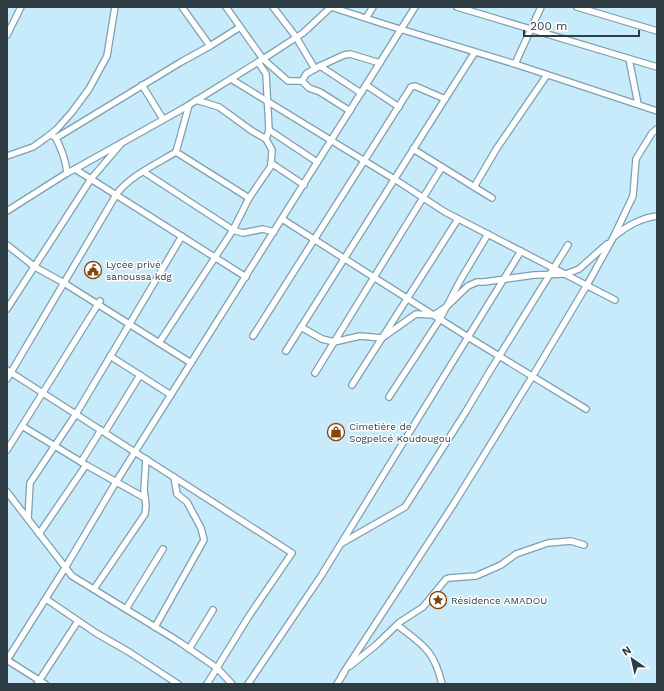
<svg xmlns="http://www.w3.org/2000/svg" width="664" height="691" viewBox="0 0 664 691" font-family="'Work Sans',sans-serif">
	<rect width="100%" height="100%" fill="#c8ebfc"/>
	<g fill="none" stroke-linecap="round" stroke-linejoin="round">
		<g stroke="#7d9fae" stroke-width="8">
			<g id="minor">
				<path d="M182,7L210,46"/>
				<path d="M226,7L263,59L288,81H302L309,88L320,92L350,111"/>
				<path d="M273,7L296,37L315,69"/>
				<path d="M457,7L657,67"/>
				<path d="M577,7L657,31"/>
				<path d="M366,18L373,7"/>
				<path d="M7,35L21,7"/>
				<path d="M629,59L638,104"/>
				<path d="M258,62L266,74L269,130L266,139"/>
				<path d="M515,64L657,111"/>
				<path d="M320,66L344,55L350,54L380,63"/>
				<path d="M231,79L399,182L445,212L615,300"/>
				<path d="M302,81L306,74L320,66L361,93"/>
				<path d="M142,85L163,119"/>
				<path d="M366,85L399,107"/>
				<path d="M269,130L317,162"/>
				<path d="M53,136L56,138C61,149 66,160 67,173"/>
				<path d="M56,138L181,62L210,46L240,27"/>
				<path d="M413,149L492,198"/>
				<path d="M176,152L189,105"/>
				<path d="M7,156L33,147L47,137L57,129L72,112L89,89L107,56L115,7"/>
				<path d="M271,163L304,185"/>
				<path d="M75,169L246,277"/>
				<path d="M144,172L233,230L243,233L263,229L274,232"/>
				<path d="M474,187L497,148L547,75"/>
				<path d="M7,211L67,173L75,169L184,108L263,59L303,33L331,7L390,26L515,64L541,7"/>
				<path d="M282,219L468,337L586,409"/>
				<path d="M615,236C626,226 642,218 657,216"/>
				<path d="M7,245L35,267L64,283L191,363"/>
				<path d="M7,309L91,179L120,145"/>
				<path d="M301,327L322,339L334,342L360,336L382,338L416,314L434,315L446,307L468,286L477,282H484L534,275L566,274L579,269L607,244"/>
				<path d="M253,336L411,87L415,86L445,99L475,52"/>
				<path d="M159,343L233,230L249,198L271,166L272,150L266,139L252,131L219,107L196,100"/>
				<path d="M286,351L445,99"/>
				<path d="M110,356L171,395"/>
				<path d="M7,370L292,553L249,616L207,684"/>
				<path d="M315,373L442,167"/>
				<path d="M7,379L116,195C128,177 158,163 176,152L249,198"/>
				<path d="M352,385L458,219"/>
				<path d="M389,397L440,319L461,279L488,234"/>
				<path d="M22,426L86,465L145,498"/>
				<path d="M105,432L140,375"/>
				<path d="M7,450L100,301"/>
				<path d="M81,462L101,430"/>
				<path d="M7,492L72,576L178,641L217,668L232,684"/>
				<path d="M28,519L30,483L76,414L182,236"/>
				<path d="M39,534L86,465"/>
				<path d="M342,543L405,507L465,413L490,371L568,245"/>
				<path d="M94,589L145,514L146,506L144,490L146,459"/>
				<path d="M46,599L96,633L129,652L178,684"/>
				<path d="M126,609L163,549"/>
				<path d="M397,625C423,645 434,650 442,684"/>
				<path d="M155,627L204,540L201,528L187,502L177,494L174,477"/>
				<path d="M189,649L213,610"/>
				<path d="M350,666L376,645L400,622L423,607L446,579L449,578L476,576L501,565L516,554L548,543L571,541L584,545"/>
				<path d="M342,675L455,502L532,377L587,285L613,238L633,196L636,159L652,133L657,129"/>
				<path d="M37,684L78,621"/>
				<path d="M45,684L7,660L65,568L116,482L415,7"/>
				<path d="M248,684L321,576L521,251"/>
				<path d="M337,684L344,673"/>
			</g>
		</g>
		<use href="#minor" stroke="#fff" stroke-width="5.5"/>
	</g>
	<defs>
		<g id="civic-ring" transform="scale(0.9)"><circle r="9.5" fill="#fff" stroke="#844607" stroke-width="1.5"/><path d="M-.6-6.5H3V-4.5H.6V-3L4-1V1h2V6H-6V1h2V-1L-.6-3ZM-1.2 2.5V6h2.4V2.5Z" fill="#844607"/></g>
		<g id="shop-ring" transform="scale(0.9)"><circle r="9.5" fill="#fff" stroke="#844607" stroke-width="1.5"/><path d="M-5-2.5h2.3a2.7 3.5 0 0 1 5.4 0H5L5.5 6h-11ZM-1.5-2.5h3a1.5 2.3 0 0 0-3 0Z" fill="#844607"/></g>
		<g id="sight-ring" transform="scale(0.9)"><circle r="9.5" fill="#fff" stroke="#844607" stroke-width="1.5"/><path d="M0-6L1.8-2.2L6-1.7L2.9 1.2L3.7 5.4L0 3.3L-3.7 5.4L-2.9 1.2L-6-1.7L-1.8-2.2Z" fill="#844607"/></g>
	</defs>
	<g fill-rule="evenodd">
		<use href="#civic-ring" x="93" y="270"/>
		<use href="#shop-ring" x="336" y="432"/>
		<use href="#sight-ring" x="438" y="600"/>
	</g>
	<g text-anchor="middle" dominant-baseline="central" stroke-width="3" stroke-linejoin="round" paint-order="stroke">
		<g font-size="10" fill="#2e3d43" stroke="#fff" text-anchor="start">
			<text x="106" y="264">Lycée privé<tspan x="106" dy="12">sanoussa kdg</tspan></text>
			<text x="349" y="426">Cimetière de<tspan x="349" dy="12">Sogpelcé Koudougou</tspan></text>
			<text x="451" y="600">Résidence AMADOU</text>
		</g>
	</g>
	<rect width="664" height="691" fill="none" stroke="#2e3d43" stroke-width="16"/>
	<g transform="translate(632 659) rotate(326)" stroke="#ffffff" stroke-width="3" paint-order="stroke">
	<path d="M0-3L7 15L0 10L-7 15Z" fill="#2e3d43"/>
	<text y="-6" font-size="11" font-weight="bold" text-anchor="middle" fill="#2e3d43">N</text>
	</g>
	<path d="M524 30v6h115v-6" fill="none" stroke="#2e3d43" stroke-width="2"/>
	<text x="530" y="30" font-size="12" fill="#2e3d43" stroke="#ffffff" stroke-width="3" paint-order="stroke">200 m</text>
</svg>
